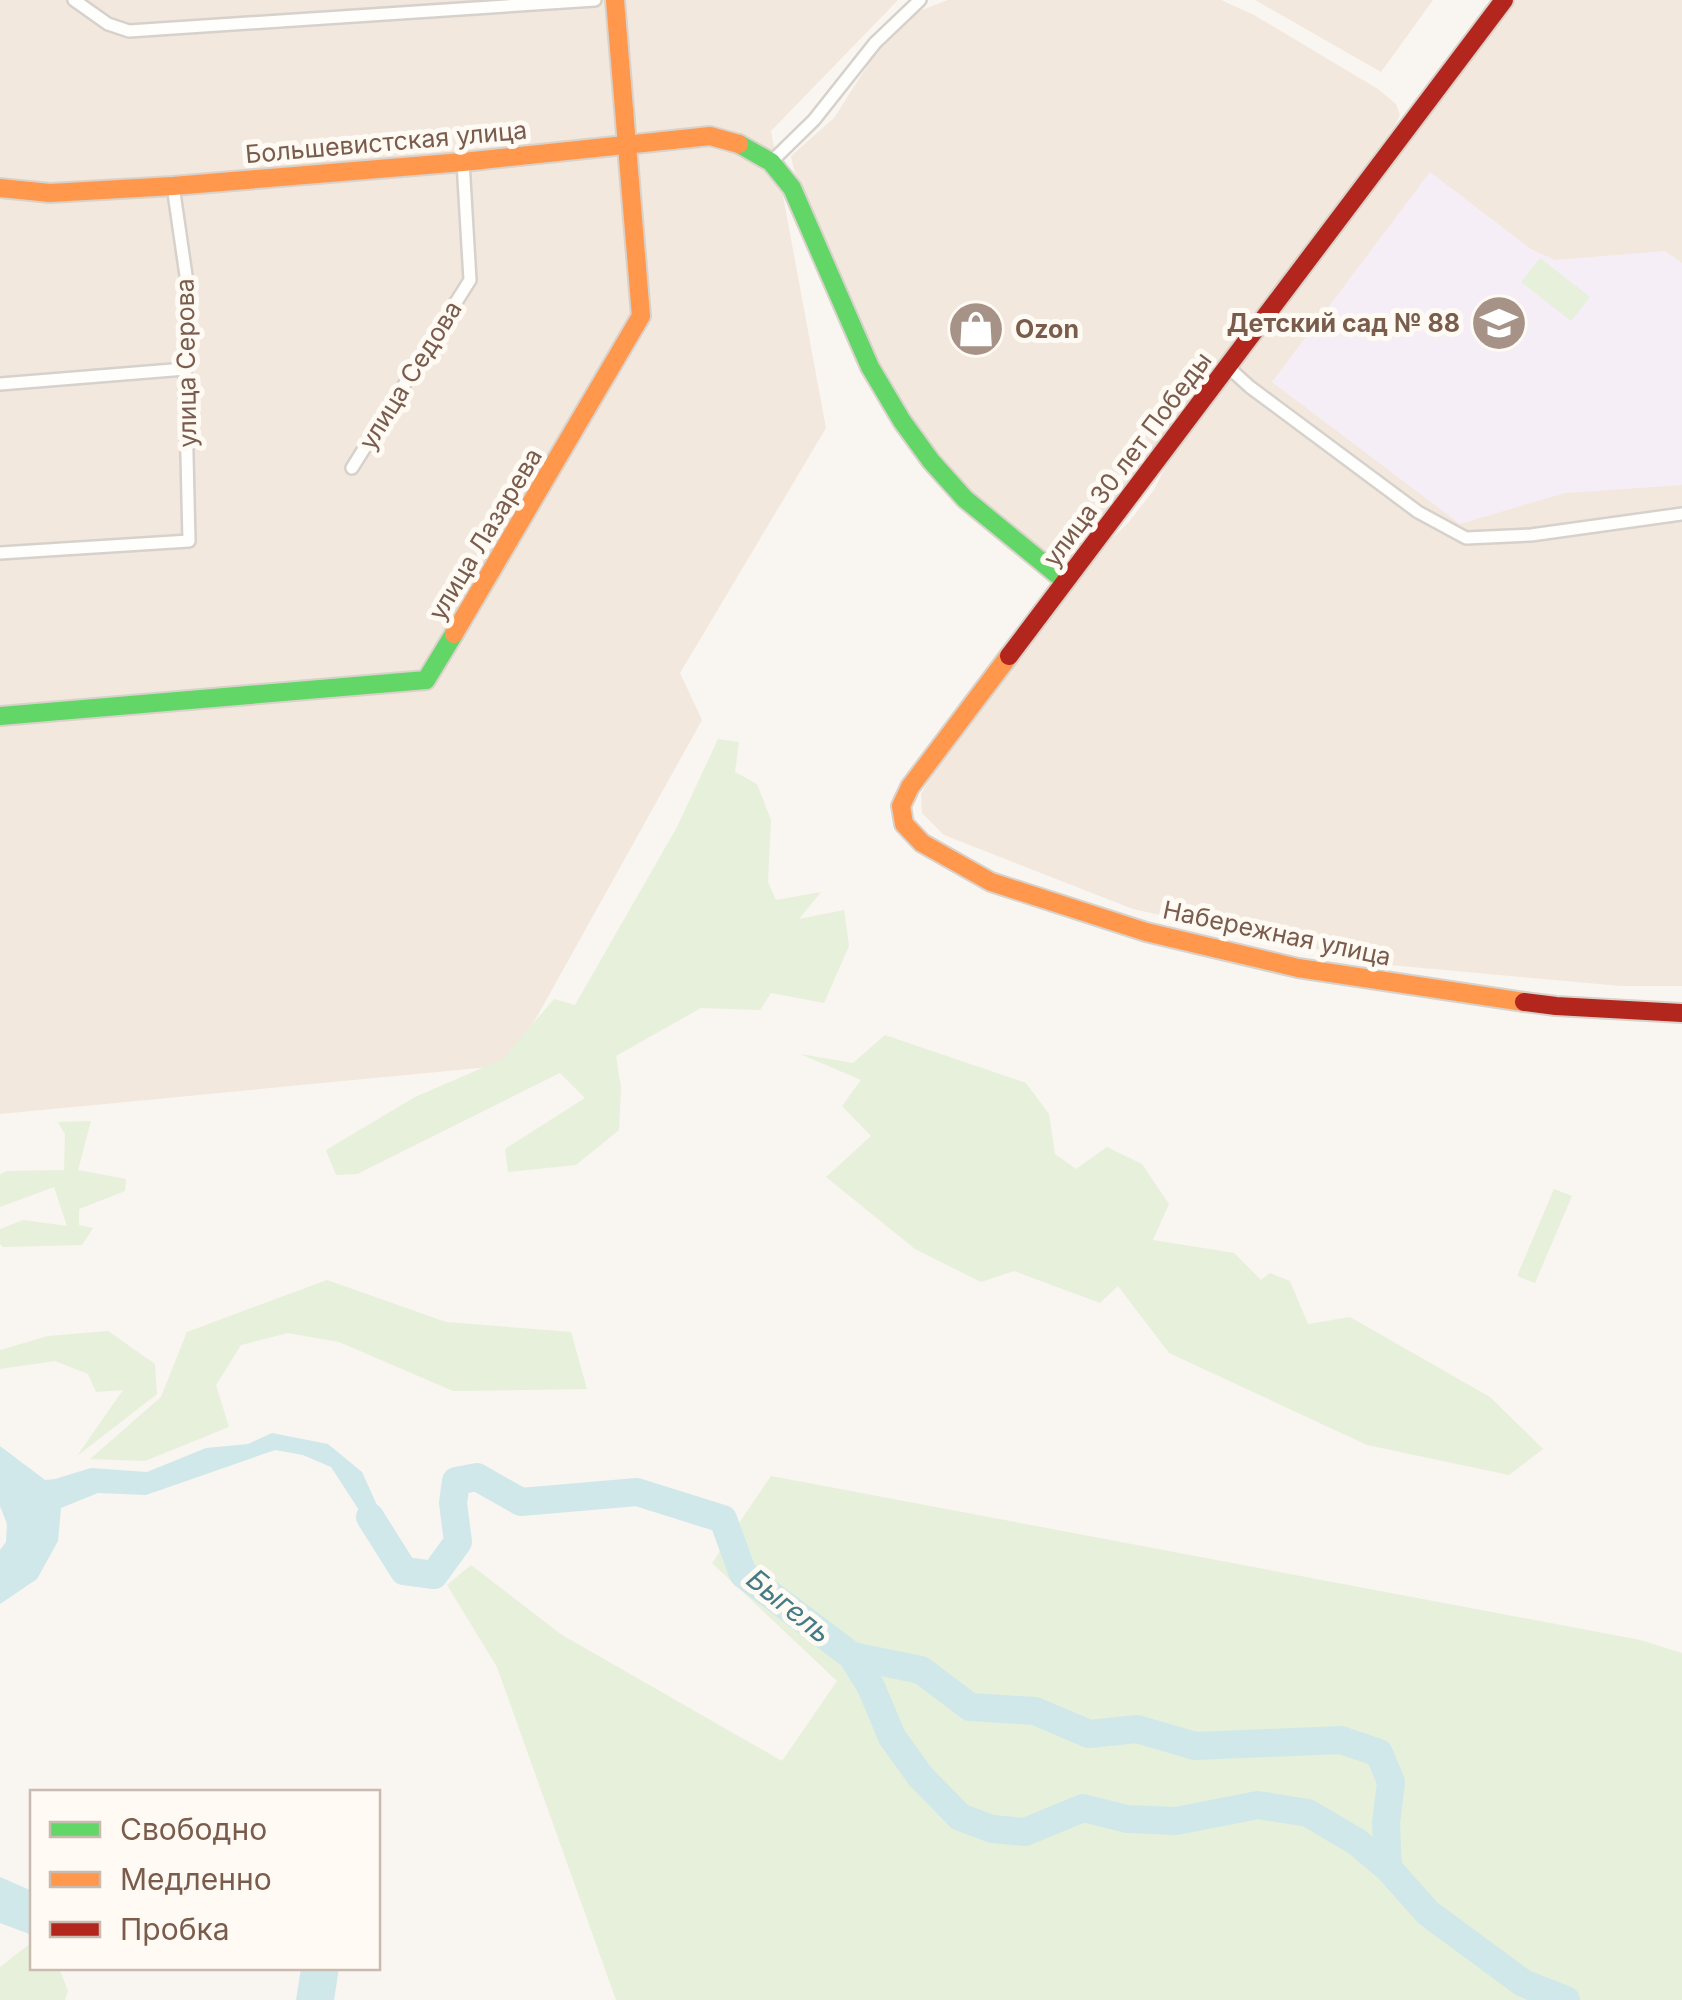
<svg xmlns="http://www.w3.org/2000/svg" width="1682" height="2000" viewBox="0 0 1682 2000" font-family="Inter,sans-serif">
	<rect width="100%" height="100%" fill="#f9f5f0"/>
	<g fill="#f2e8de">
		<path d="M0,0H898L771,131L826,428L680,673L702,720L510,1065L0,1114Z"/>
		<path d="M948,0H1221L1254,15L1378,89L1396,104L1400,115L1395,125L1343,197L1071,561L1063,563H1055L977,498L923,435L888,381L794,170L791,156L834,118L876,52L919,11Z"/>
		<path d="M1255,0H1433L1381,72Z"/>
		<path d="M1514,0H1682V986H1620L1390,965L1133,909L944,835L922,813L921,794L930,778L1100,549L1128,523L1154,490L1171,455Z"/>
	</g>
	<path fill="#f6eef6" d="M1430,172L1531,249L1555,260L1665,251L1682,263V485L1565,493L1460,524L1272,382Z"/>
	<g fill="#e7f0db">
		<path d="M1540,258L1590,297L1571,321L1521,282Z"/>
		<path d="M718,739L739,742L735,772L757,784L771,820L768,882L776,900L821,892L799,919L844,910L849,946L824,1003L771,993L760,1010L701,1008L616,1056L621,1087L619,1130L576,1165L508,1172L505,1149L585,1098L560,1073L357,1174L336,1175L326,1150L415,1097L503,1059L554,999L575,1005L677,827Z"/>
		<path d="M885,1035L1026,1083L1049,1114L1055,1154L1076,1169L1107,1147L1142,1164L1169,1204L1153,1240L1234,1253L1261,1280L1270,1273L1290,1281L1308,1324L1350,1317L1490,1397L1543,1449L1509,1475L1367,1445L1169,1353L1118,1286L1100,1303L1014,1271L981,1282L915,1249L826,1177L871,1136L842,1106L861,1080L800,1054L853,1063Z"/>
		<path d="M91,1121L78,1170L126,1179L125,1191L79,1209V1225L93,1228L82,1245L3,1247L0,1244V1229L23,1220L67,1226L54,1187L0,1207V1174L7,1171L64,1170L65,1134L58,1122Z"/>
		<path d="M1554,1189L1572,1196L1535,1283L1517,1276Z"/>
		<path d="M327,1280L446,1322L571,1332L587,1389L453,1391L339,1342L288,1333L241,1345L216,1385L229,1427L145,1461L90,1459L161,1397L187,1332Z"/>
		<path d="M108,1331L155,1364L157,1394L77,1456L123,1390L96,1392L88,1374L55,1361L0,1369V1350L48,1336Z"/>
		<path d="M771,1476L1640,1640L1682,1653V2000H616L497,1667L447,1585L471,1565L562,1635L782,1761L837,1681L712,1563Z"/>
		<path d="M31,1943L32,1968H59L68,1991L65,2000H0V1967Z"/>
	</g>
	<g fill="#d0e8ea">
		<path d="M272,1433L328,1444L362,1472L397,1549L385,1550L331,1467L303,1455L275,1450L146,1495L98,1493L61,1508L58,1541L37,1579L0,1604V1550L6,1542L7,1524L0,1506V1446L45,1480L55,1479L91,1468L147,1472L206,1448L248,1444Z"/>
		<path d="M0,1877L32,1891V1935L0,1923Z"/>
		<path d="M301,1968H339L334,2000H296Z"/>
	</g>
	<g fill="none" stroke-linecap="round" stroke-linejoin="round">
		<g stroke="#d0e8ea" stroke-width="28">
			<path d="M370,1517L404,1571L434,1575L458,1542L453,1503L456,1481L477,1477L521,1502L637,1492L723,1519L743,1574L852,1656L921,1670L970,1707L1035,1711L1089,1734L1137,1729L1195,1746L1341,1740L1379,1753L1391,1782L1386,1823L1388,1868L1428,1913L1523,1983L1566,2000"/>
			<path d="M852,1656L871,1687L892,1737L920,1776L960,1817L992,1829L1025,1832L1083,1808L1127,1819L1176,1821L1258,1805L1308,1813L1357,1842L1388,1868"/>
		</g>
		<g stroke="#d7d1cb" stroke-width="16">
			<g id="street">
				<path d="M74,0L108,24L129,31L595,0"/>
				<path d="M771,162L814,120L875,43L920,0"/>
				<path d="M1229,368L1250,387L1418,512L1466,538L1531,535L1682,514"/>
				<path d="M0,384L185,369"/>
				<path d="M352,468L470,280L463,162"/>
				<path d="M0,553L189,541L185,369L189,296L173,186"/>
			</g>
		</g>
		<g stroke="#d9d2cb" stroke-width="22">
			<g id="fast">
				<path d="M739,144L771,162L792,188L870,367L902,421L931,461L965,499L1065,581"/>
				<path d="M0,716L426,680L454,634"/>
			</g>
		</g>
		<g stroke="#d9d2cb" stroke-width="22">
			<g id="slow">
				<path d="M0,188L50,193L173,186L463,162L710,136L739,144"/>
				<path d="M454,634L641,316L615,0"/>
				<path d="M1009,656L910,787L901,806L904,824L922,843L991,882L1146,932L1298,968L1524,1002"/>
			</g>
		</g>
		<g stroke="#d9d2cb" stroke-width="22">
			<g id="jam">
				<path d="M1009,656L1504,0"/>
				<path d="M1524,1002L1556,1006L1682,1013"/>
			</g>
		</g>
		<use href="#street" stroke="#fefefd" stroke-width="11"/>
		<use href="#fast" stroke="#63d668" stroke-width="18"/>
		<use href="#slow" stroke="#ff974d" stroke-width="18"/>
		<use href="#jam" stroke="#b3261e" stroke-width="18"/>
	</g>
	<defs>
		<g id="school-disc" transform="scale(2.875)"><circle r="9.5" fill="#a69286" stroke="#fffaf3"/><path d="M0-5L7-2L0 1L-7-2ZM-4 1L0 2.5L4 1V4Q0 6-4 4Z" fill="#fff"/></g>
		<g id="shop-disc" transform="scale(2.875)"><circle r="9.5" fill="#a69286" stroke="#fffaf3"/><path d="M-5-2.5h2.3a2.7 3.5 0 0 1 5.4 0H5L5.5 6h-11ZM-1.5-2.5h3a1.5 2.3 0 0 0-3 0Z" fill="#fff"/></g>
	</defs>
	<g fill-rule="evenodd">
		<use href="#school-disc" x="1499" y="323"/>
		<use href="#shop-disc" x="976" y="329"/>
	</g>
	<g text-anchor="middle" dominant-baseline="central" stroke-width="10" stroke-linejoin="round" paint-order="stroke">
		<g font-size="25" fill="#7a5c4d" stroke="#fffaf3">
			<text transform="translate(386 142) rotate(-5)">Большевистская улица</text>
			<text transform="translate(186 363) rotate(-91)">улица Серова</text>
			<text transform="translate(410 375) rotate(-58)">улица Седова</text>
			<text transform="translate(1127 459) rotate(-53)">улица 30 лет Победы</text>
			<text transform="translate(485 534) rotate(-59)">улица Лазарева</text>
			<text transform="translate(1277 933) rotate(12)">Набережная улица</text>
		</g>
		<g font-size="25" font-weight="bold" fill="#7a5c4d" stroke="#fffaf3" text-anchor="end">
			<text x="1460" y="323">Детский сад № 88</text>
			<text x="1015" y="329" text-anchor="start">Ozon</text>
		</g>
		<g font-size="28" font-style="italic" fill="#437c86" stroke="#fffaf3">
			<text transform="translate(789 1606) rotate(39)">Быгель</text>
		</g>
	</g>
	<rect x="30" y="1790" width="350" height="180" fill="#fffaf3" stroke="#cabbb1" stroke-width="2.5"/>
	<rect x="50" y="1822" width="50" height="15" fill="#63d668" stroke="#cabbb1" stroke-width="2.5"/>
	<text x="120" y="1840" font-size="30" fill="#7a5c4d">Свободно</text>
	<rect x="50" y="1872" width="50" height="15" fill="#ff974d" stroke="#cabbb1" stroke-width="2.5"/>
	<text x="120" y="1890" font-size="30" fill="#7a5c4d">Медленно</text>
	<rect x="50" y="1922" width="50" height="15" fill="#b3261e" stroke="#cabbb1" stroke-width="2.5"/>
	<text x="120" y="1940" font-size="30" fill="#7a5c4d">Пробка</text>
</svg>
